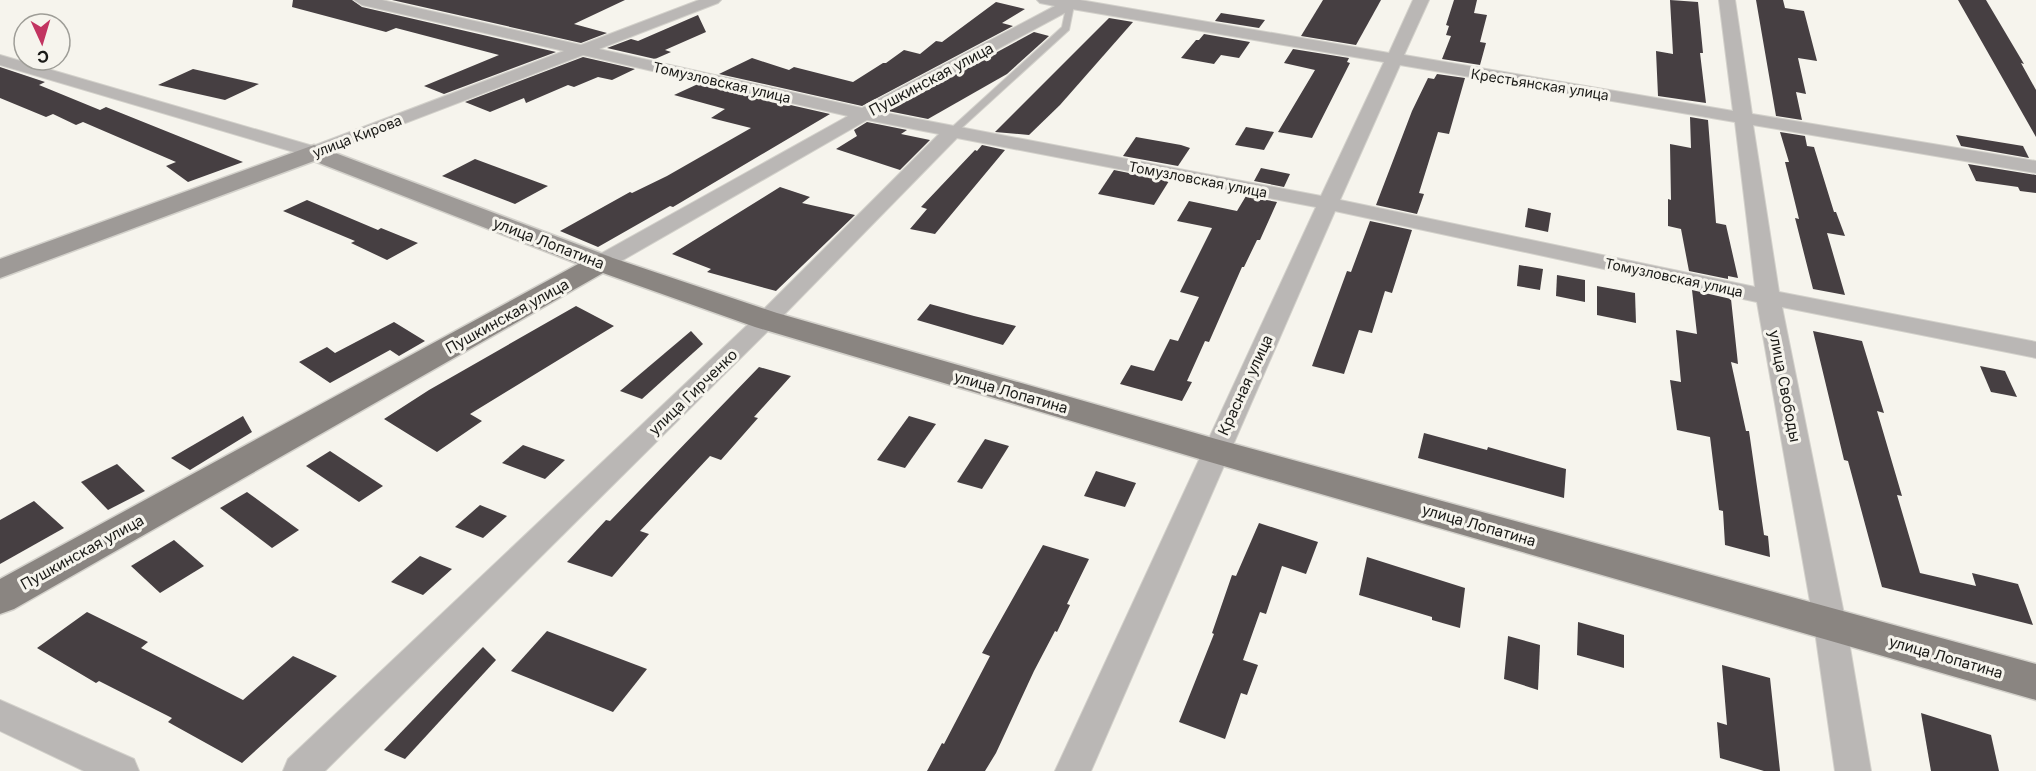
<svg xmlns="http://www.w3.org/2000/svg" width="2036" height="771" viewBox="0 0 2036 771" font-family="Inter,sans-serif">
	<rect width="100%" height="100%" fill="#f6f4ed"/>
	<g fill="#463f42">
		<path d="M293,0H352L362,7L556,52L444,94L424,86L499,55L396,28L386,32L292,7Z"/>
		<path d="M392,0H625L574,24L607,33L581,43Z"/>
		<path d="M1323,0H1381L1356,45L1301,36Z"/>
		<path d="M1454,0H1477L1474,13L1487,15L1480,42L1486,43L1480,65L1442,59L1451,36L1446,35L1449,26L1446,25Z"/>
		<path d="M1670,0L1698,2L1703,53H1700L1706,103L1658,96L1656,51L1673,54Z"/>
		<path d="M1756,0H1783L1785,8L1804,11L1817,61L1798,58L1806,94L1796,92L1802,120L1776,116Z"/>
		<path d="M1958,0H1986L2024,64L2021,63L2036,90V137Z"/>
		<path d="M996,2L1025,9L1002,23L1013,26L862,106L719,74L752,58L789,70L794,67L853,82L883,63H886L904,50L920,54L936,41L942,42Z"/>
		<path d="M1221,13L1265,20L1259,28L1215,21Z"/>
		<path d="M698,15L706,32L665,50L671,52L655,59L607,48L631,39L638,41Z"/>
		<path d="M1109,18L1133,22L1060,105L1029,135L995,132Z"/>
		<path d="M1034,32L1049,36L1007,74L928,119L888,111Z"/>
		<path d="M1204,34L1250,42L1239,58L1221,55L1214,64L1181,58L1196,40H1199Z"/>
		<path d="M1293,49L1349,58L1347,62L1350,63L1312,138L1278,132L1315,70L1284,63Z"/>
		<path d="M583,57L635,69L612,80L598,77L574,87L568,85L526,103L524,98L490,112L465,102Z"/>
		<path d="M0,67L45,82L39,85L100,110L106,107L243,162L188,182L166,166L176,162L83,122L76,125L53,114L46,117L0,98Z"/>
		<path d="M193,69L259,84L225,100L158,85Z"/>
		<path d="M1437,74L1465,78L1449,134L1438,132L1419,193L1424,194L1417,214L1376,205L1412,111L1428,78L1434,79Z"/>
		<path d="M698,84L830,114L673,207L670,206L598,247L560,231L630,192L632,193L667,176L751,128L711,118L725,109L674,95Z"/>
		<path d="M1690,117L1708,120L1716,223L1726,225L1738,278L1728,276V279L1689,271L1681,229L1668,226V199L1671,200L1670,144L1691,148Z"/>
		<path d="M867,122L907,130L901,134L930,140L900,170L836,149L857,136L854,130Z"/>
		<path d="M1246,127L1274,132L1264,150L1235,145Z"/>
		<path d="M1780,132L1805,136L1807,146L1814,147L1834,212H1836L1845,236L1827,233L1845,295L1813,289L1795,218L1799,219L1785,162H1789Z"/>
		<path d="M1956,135L2023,146L2029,158L1961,146Z"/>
		<path d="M1136,137L1181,145L1190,148L1178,166L1123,156Z"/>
		<path d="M982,145L1005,150L935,234L910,229L927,209L921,207L975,150L977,151Z"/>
		<path d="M475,159L548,186L515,204L442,176Z"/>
		<path d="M1968,164L2036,175V193L2020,191L2018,187L1976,181Z"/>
		<path d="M1261,168L1290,174L1284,187L1254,181Z"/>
		<path d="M1114,170L1169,181L1154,205L1098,194Z"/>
		<path d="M780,187L810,197L802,203L855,215L776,291L707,272L711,269L672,254Z"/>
		<path d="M1246,196L1277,202L1260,240H1257L1244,267H1242L1209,342L1205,341L1187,381L1192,382L1182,401L1120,384L1131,365L1154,371L1170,339L1178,341L1199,297L1180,292L1212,228L1177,221L1189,201L1237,211Z"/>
		<path d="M307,200L378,230L381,228L418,243L387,260L351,243L355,241L283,211Z"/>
		<path d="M1528,208L1551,213L1548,232L1525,227Z"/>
		<path d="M1370,221L1412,230L1392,293L1385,291L1372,333L1359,330L1344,374L1312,366L1347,271L1351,272Z"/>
		<path d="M1519,265L1543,269L1540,290L1517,286Z"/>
		<path d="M1557,275L1585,280V302L1556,296Z"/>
		<path d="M1597,286L1635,293L1636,323L1597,315Z"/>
		<path d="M1692,290L1731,299L1738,364L1731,362L1746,431H1749L1764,535L1768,536L1770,557L1725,545L1723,511L1719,510L1710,437L1677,430L1670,380L1681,382L1676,330L1697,334Z"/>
		<path d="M930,304L974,316L1016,326L1003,345L917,320Z"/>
		<path d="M576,306L614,326L470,414L482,421L437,452L384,419L429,390Z"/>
		<path d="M394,322L425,341L399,356L390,350L330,383L299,362L327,347L335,353Z"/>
		<path d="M691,331L703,344L642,399L620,391Z"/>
		<path d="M1813,331L1862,341L1884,413L1877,411L1902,496L1897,495L1920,573L1976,586L1972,573L2018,584L2033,625L1882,587L1848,461L1844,460Z"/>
		<path d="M1980,366L2005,371L2017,397L1991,392Z"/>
		<path d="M759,367L791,376L754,417L758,418L721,460L710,456L640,531L649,534L612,577L567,562L606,520L610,521Z"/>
		<path d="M243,416L252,432L190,470L171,458Z"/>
		<path d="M909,416L936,424L905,468L877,460Z"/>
		<path d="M1424,433L1487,450L1488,447L1566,469L1564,498L1418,458Z"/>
		<path d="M985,439L1009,446L982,489L957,482Z"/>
		<path d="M523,445L565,460L545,479L502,463Z"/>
		<path d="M330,451L383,486L359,502L306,466Z"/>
		<path d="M117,464L145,491L108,510L81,482Z"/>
		<path d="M1096,471L1136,483L1125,507L1084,496Z"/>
		<path d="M247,492L299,530L272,548L220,508Z"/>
		<path d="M34,501L64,528L0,564V520Z"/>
		<path d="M480,505L507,516L483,538L455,527Z"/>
		<path d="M1259,523L1318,542L1306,574L1282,566L1266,614L1260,612L1243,660L1258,665L1247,695L1241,693L1225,739L1179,722L1214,634L1212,633L1232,575L1236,576Z"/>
		<path d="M174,540L204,566L160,593L131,566Z"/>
		<path d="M1043,545L1089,559L1067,604L1070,605L1057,632L1055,631L1034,671L996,753L985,771H927L942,743L944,744L990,656L982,653Z"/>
		<path d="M420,556L452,569L423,595L391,582Z"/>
		<path d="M1367,557L1465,588L1460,628L1432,620V617L1359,595Z"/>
		<path d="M87,612L148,642L141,648L243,700L293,656L337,676L242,763L168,722L172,718L99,681L96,683L37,648Z"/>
		<path d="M1578,622L1624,635V668L1577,655Z"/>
		<path d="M547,631L647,669L613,712L511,671Z"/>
		<path d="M1508,636L1540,645L1538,690L1504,679Z"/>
		<path d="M483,647L496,660L405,759L384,750Z"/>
		<path d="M1722,665L1770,678L1780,771H1764L1720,758L1717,722L1727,725Z"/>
		<path d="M1921,713L1991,735L1999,771H1931Z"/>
	</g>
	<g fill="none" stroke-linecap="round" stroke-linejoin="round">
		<g stroke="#d3d1cb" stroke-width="2">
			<path id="lane" d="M1067,3L1074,5L1069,30L956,133H950V129L1062,27Z"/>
		</g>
		<g stroke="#d3d1cb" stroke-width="2">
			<g id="street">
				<path d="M354,0H382L581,45L699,0H721L718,3L599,49L862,108L1055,6L1040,3L1037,0H1080L1389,53L1413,0H1429L1404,55L1733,111L1719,0H1735L1752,114L2036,161V173L1753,125L1779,292L2036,342V358L1782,307L1846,624L1871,771H1835L1814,624L1757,302L1335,211L1091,771H1055L1316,207L957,138L774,325L325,771H283L288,759L758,315L939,134L867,120L609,268L601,270L593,268L590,263L593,258L848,116L583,55L314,158L0,65V55L313,146L564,51L362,5ZM1072,9L1384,62L1321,196L881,112ZM1400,65L1735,122L1755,287L1340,200Z"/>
				<path d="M0,700L134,759L139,771H84L0,731Z"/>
			</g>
		</g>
		<g stroke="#d3d1cb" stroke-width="3">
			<path id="secondary" d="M314,145L611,257L615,263L611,269L601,272L591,269L314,161L0,278V259Z"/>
		</g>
		<g stroke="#d3d1cb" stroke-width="3">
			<path id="primary" d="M601,254L777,313L1216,439L2036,664V700L1203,460L755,327L603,273L14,609L0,614V579L591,257Z"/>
		</g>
		<use href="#lane" fill="#bab7b5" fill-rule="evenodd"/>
		<use href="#street" fill="#bab7b5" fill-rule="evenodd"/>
		<use href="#secondary" fill="#9e9a97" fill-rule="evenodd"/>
		<use href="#primary" fill="#8a8581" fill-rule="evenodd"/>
	</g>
	<g text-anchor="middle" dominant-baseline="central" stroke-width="6" stroke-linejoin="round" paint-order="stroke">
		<g font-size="14" fill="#1a1a17" stroke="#f6f4ed">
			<text transform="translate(722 82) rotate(13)">Томузловская улица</text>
			<text transform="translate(1540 84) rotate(9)">Крестьянская улица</text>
			<text transform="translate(357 136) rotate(-21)">улица Кирова</text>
			<text transform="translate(1198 179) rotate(11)">Томузловская улица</text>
			<text transform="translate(1674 277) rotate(12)">Томузловская улица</text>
		</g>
		<g font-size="15" fill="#1a1a17" stroke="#f6f4ed">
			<text transform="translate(931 79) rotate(-28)">Пушкинская улица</text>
			<text transform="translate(549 243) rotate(21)">улица Лопатина</text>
			<text transform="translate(507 316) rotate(-29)">Пушкинская улица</text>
			<text transform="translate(1245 385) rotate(-65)">Красная улица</text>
			<text transform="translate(1785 386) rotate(79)">улица Свободы</text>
			<text transform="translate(693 392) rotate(-44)">улица Гирченко</text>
			<text transform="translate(1011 392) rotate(16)">улица Лопатина</text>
			<text transform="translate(1479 525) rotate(16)">улица Лопатина</text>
			<text transform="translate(82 552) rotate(-29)">Пушкинская улица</text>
			<text transform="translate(1946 657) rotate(16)">улица Лопатина</text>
		</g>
	</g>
	<g transform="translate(42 42) rotate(176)"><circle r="28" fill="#f6f4ed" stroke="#9e9d97" stroke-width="1.5"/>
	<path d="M0-4.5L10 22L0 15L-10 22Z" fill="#c23461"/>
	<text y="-9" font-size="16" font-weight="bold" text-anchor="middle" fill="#1a1a17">С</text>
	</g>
</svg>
